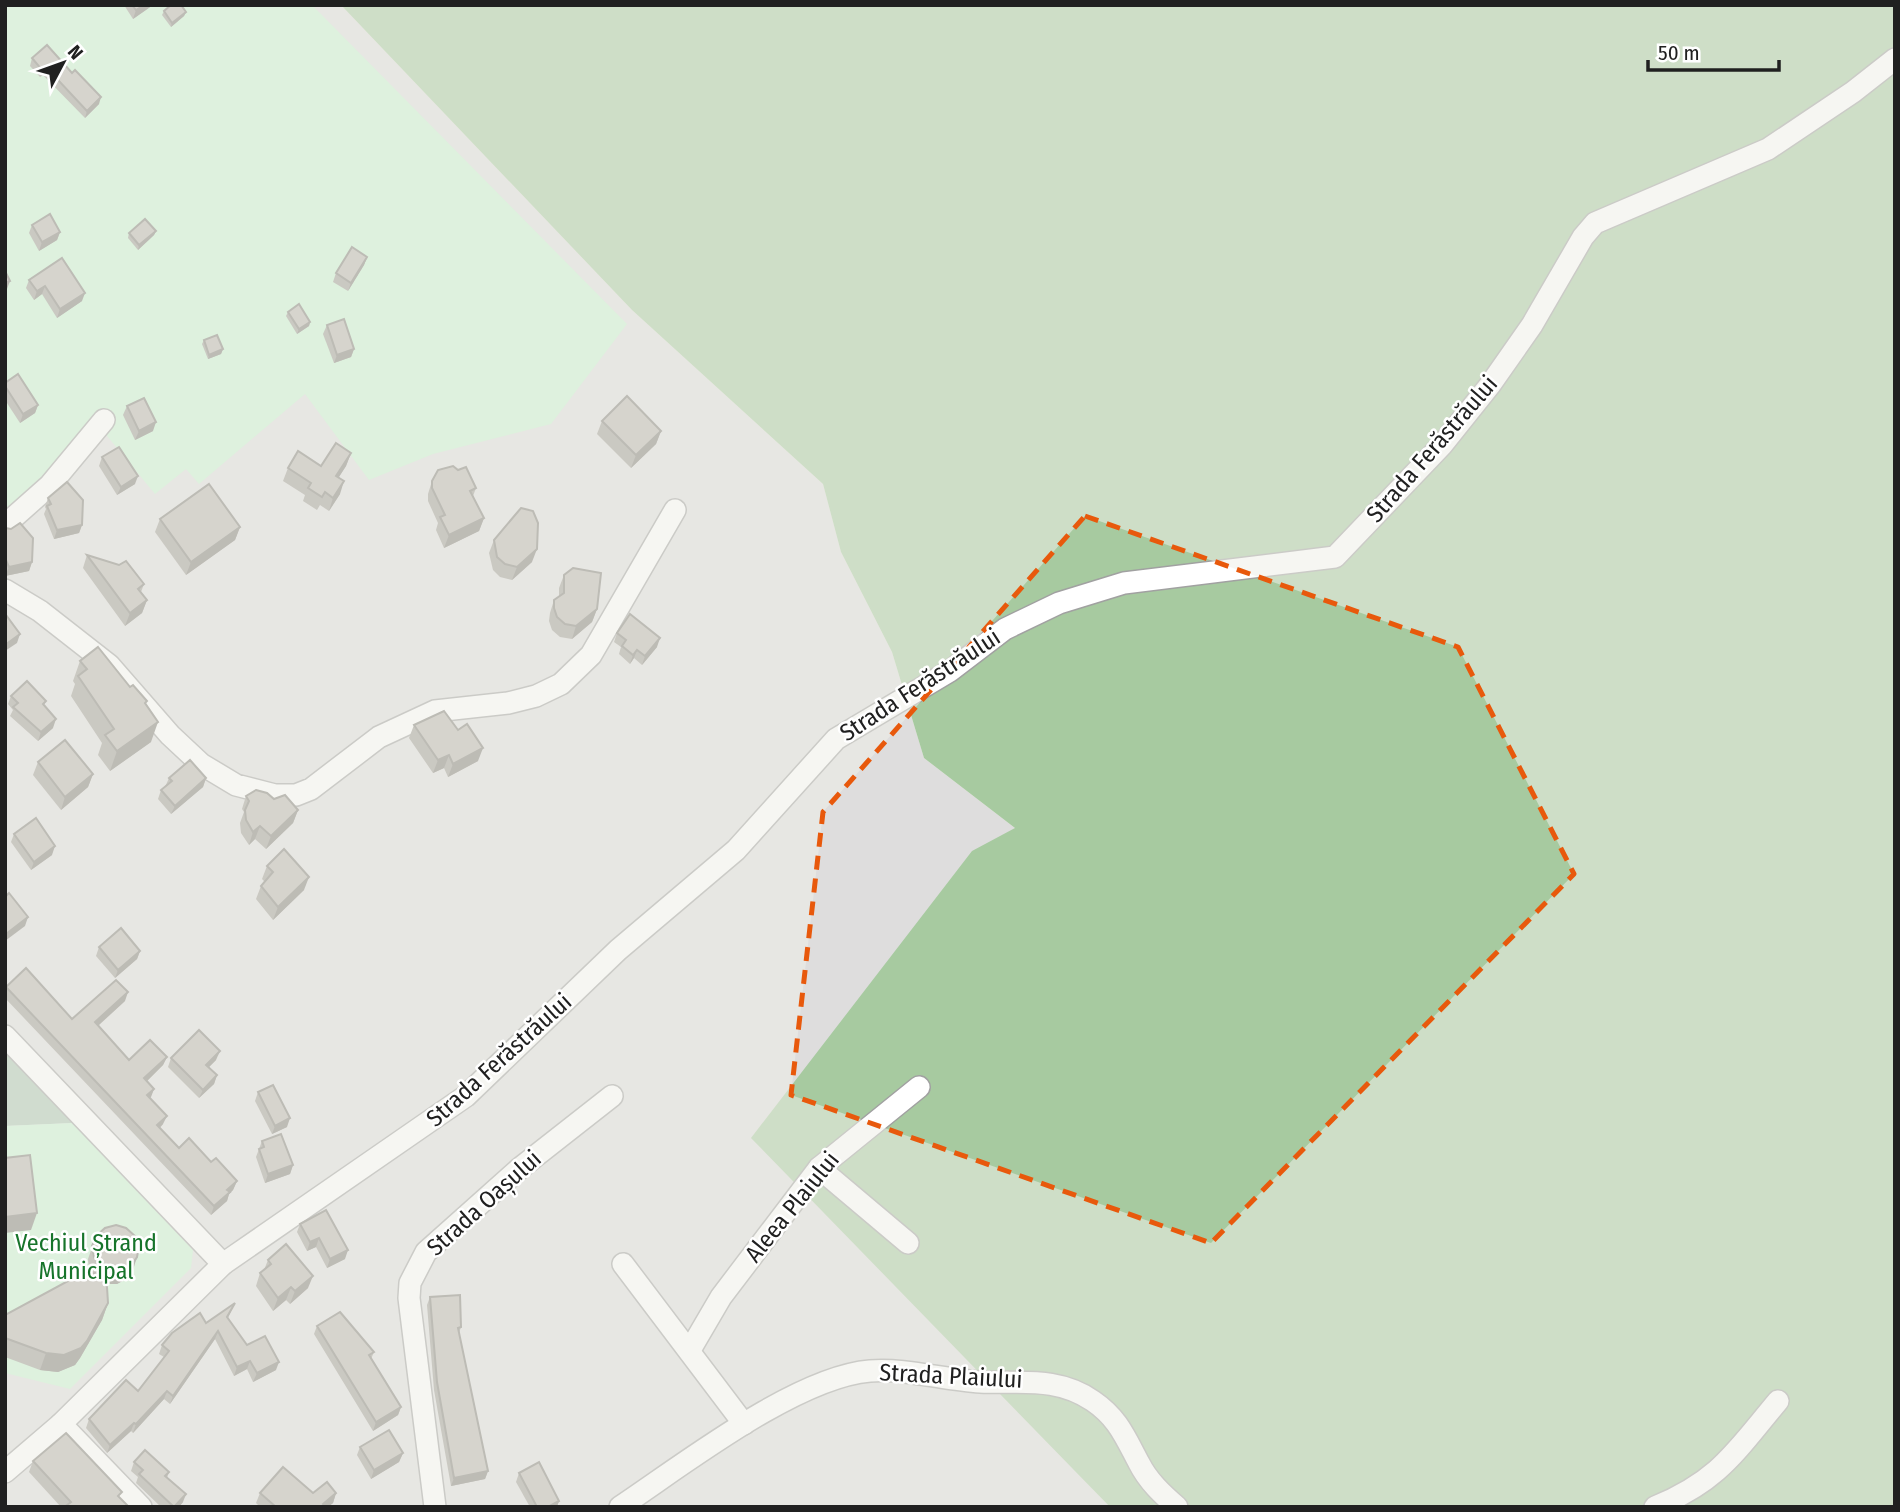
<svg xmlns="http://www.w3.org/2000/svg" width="1900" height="1512" viewBox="0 0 1900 1512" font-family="'Fira Sans Condensed',sans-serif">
	<rect width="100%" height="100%" fill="#efeee7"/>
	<path fill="#dedddd" d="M5,5H341L632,310L823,484L841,552L892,652L924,758L1015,828L1086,1482L1110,1507H5Z"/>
	<path fill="#a7caa0" d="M341,5H1895V1507H1110L751,1138L972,851L1015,828L924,758L892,652L841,552L823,484L632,310Z"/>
	<path fill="#aac6b2" d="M5,1052L73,1123L5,1126Z"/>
	<g fill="#c9f4d2">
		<path d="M5,5H312L627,324L551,424L433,454L369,480L305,394L199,484L186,469L155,494L98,425L5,510Z"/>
		<path d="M73,1123L193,1250L191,1268L70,1389L5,1373V1126Z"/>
	</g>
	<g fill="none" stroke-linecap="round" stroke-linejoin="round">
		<g stroke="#a1a1a1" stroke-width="24">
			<g id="minor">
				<path d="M5,525L50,485L104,420"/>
				<path d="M5,590L40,611L109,665L170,735L201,764L236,785L275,795H296L311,789L379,737L435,711L508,703L536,696L561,684L591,655L675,510"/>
				<path d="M5,1036L223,1264"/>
				<path d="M819,1168L908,1243"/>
				<path d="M623,1264L744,1424"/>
				<path d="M690,1350L721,1297L819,1168L919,1087"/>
				<path d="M61,1424L141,1507"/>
				<path d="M5,1472L61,1424L223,1264L466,1096L618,950L736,850L836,739L950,671L1005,629L1059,603L1124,583L1335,557L1442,445L1490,385L1532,325L1583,237L1595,223L1768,149L1853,92L1895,59"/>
				<path d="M435,1507L409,1298L410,1283L426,1252L519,1169L612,1096"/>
				<path d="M620,1507C683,1465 796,1377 870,1371C906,1368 944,1380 980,1382C1020,1384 1057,1376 1093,1401C1118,1418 1125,1437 1139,1463C1148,1481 1162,1494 1177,1507"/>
				<path d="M1655,1507C1719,1481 1736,1451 1778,1401"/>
			</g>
		</g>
		<use href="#minor" stroke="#fff" stroke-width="21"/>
	</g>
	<g fill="#9e9b95">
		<path d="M124,5H153L133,19Z"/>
		<path d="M164,11L186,12L184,16L171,27L162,15Z"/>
		<path d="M32,58L99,104L85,118L43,75L40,77L30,66Z"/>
		<path d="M32,225L60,232L57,240L39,251L29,233Z"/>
		<path d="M156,231L154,235L138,250L128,238L129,233Z"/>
		<path d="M367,257L364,265L348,291L333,282L336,273Z"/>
		<path d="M29,280L82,301L57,318L42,294L34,300L26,288Z"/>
		<path d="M288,312L310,322L309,326L297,334L286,316Z"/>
		<path d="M327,325L354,349L351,357L334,363L323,334Z"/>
		<path d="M204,340L223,349L221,354L208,359L202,344Z"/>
		<path d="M5,383L38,405L35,413L20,423L5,400Z"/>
		<path d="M127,406L153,431L135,440L123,415Z"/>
		<path d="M602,421L661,431L656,444L631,468L597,434Z"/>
		<path d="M351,453L346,466L339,477L340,494L329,511L320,505L317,510L303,501L305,495L283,481L288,468L321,466Z"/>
		<path d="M102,457L135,484L117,495L99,466Z"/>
		<path d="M432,481L476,488L473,496L484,518L479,531L444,548L436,530L438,523L428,501V494Z"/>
		<path d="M48,498L82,525L79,533L54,539L44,514L46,509L45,507Z"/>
		<path d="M160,519L240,527L235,540L186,575L155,532Z"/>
		<path d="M5,528L11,529L32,562L29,571L5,576Z"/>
		<path d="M494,540L532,562L512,580L500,577L493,570L489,553Z"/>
		<path d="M87,555L144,584L141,592L147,600L142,613L125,626L83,568Z"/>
		<path d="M564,575L597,609L592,622L572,639L560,637L552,630L549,621L550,613L554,600L559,597V588Z"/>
		<path d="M617,633L657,647L642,665L634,658L630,664L619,654L621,647L614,642Z"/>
		<path d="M80,661L130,687L146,704L151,742L110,771L98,755L102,743L71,696L75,684L73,681Z"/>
		<path d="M11,696L46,701L44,705L53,728L38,741L10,716L13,710L8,704Z"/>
		<path d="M414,725L458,730L478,761L448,777L444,768L433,773L409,738Z"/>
		<path d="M38,762L93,774L88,787L61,810L33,775Z"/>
		<path d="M169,778H206L203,787L171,814L158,799L161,790L165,787Z"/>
		<path d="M246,796L274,799L298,810L293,823L266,849L255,839L249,845L241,833L240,823L244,812L242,809Z"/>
		<path d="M14,834L52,855L31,870L11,842Z"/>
		<path d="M267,866L304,890L273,920L256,899L261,886L265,882L262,879Z"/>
		<path d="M99,947L140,951L137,959L115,978L96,956Z"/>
		<path d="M6,987L72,1019L125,1001L98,1026L129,1060L167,1057L163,1065L147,1081L154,1089L150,1098L163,1124L160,1128L179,1148L211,1162L237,1181L233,1190L229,1194L227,1201L211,1215L5,998Z"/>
		<path d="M171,1058L216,1060L209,1067L217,1075L214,1084L199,1098L168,1067Z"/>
		<path d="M258,1092L287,1127L272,1134L255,1101Z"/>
		<path d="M262,1141L293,1165L290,1174L265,1183L256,1157Z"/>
		<path d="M300,1224L345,1259L327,1268L316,1247L307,1251L297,1232Z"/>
		<path d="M96,1236L133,1270L126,1279L117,1284H105L108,1303L102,1320L80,1358L75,1365L58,1372L40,1370L5,1357V1315L92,1273L89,1270L88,1259Z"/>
		<path d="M268,1260L308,1288L290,1304L286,1300L273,1311L256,1286L260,1273L264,1270Z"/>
		<path d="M430,1297L461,1327L459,1333L488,1471L485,1479L451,1486L434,1390L427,1305Z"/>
		<path d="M235,1303L228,1318L247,1345L276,1370L253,1382L247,1369L234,1376L215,1339L170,1404L164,1399L133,1433L131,1431L107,1453L86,1428L89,1419L138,1391L164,1357L159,1354L162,1345L206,1323Z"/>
		<path d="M317,1326L374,1352L371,1359L401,1407L398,1415L373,1431L314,1334Z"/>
		<path d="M360,1447L403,1453L399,1462L371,1479L357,1455Z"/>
		<path d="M33,1461L120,1498L129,1507H61L29,1472Z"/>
		<path d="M134,1462L169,1472L167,1478L183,1502L179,1507H161L136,1483L138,1477L131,1471Z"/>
		<path d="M519,1473L557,1507H530L516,1482Z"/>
		<path d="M260,1493H336L333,1503L328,1507H260L256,1503Z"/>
	</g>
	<g fill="#817e79">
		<path d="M144,5H153L133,19L136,10Z"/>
		<path d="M186,12L184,16L171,27L172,23Z"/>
		<path d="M101,97L99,104L85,118L87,111Z"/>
		<path d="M156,231L154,235L138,250L139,245Z"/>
		<path d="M60,232L57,240L39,251L42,242Z"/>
		<path d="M367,257L364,265L348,291L351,283Z"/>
		<path d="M10,281L7,289L5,290V283Z"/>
		<path d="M45,286L42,294L34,300L37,291Z"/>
		<path d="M85,293L82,301L57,318L60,309Z"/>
		<path d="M310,322L309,326L297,334L299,329Z"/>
		<path d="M223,349L221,354L208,359L209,355Z"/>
		<path d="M354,349L351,357L334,363L337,355Z"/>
		<path d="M38,405L35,413L20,423L23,414Z"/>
		<path d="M156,422L153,431L135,440L139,431Z"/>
		<path d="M661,431L656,444L631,468L636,455Z"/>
		<path d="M351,453L346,466L331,489L336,476Z"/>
		<path d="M138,476L135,484L117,495L121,487Z"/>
		<path d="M344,481L340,494L329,511L333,498Z"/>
		<path d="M484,518L479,531L444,548L449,535Z"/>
		<path d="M82,525L79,533L54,539L57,530Z"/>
		<path d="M240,527L235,540L186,575L191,562Z"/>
		<path d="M537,549L532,562L512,580L517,567Z"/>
		<path d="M32,562L29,571L5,576L9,567Z"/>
		<path d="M147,600L142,613L125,626L130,613Z"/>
		<path d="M597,609L592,622L572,639L576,626Z"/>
		<path d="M20,634L17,643L5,651V645Z"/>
		<path d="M660,638L657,647L642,665L645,656Z"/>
		<path d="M637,650L634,658L630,664L633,655Z"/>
		<path d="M56,719L53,728L38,741L41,732Z"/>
		<path d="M158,722L151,742L110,771L117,751Z"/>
		<path d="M483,748L478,761L448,777L453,764Z"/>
		<path d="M449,755L444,768L433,773L438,760Z"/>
		<path d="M93,774L88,787L61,810L65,797Z"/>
		<path d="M206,778L203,787L171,814L175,806Z"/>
		<path d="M298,810L293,823L266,849L271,836Z"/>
		<path d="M260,826L255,839L249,845L253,832Z"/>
		<path d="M55,846L52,855L31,870L34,862Z"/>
		<path d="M309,877L304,890L273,920L278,907Z"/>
		<path d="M28,917L25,926L5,941L6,934Z"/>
		<path d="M140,951L137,959L115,978L118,970Z"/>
		<path d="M128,992L125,1001L92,1031L95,1022Z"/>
		<path d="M220,1051L216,1060L203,1073L206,1065Z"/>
		<path d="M167,1057L163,1065L141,1087L144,1078Z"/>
		<path d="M217,1075L214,1084L199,1098L203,1090Z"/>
		<path d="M154,1089L151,1097L144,1104L147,1095Z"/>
		<path d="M167,1116L163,1124L154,1133L157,1125Z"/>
		<path d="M290,1118L287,1127L272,1134L275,1126Z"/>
		<path d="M293,1165L290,1174L265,1183L268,1174Z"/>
		<path d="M237,1181L233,1190L229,1194L227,1201L211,1215L214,1206L227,1190Z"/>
		<path d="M37,1213L31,1230L5,1233V1217Z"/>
		<path d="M319,1238L316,1247L307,1251L310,1242Z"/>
		<path d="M348,1250L345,1259L327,1268L330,1259Z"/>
		<path d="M137,1257L133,1270L126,1279L117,1284H99L104,1272Z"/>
		<path d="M313,1276L308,1288L290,1304L295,1291Z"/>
		<path d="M291,1287L286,1300L273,1311L278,1298Z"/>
		<path d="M108,1303L102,1320L80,1358L75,1365L58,1372L40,1370L46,1353Z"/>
		<path d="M218,1331L215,1339L170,1404L173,1396Z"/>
		<path d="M250,1361L247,1369L234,1376L237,1367Z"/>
		<path d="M279,1362L276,1370L253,1382L257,1373Z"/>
		<path d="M167,1391L164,1399L133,1433L136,1424Z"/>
		<path d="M401,1407L398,1415L373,1431L376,1422Z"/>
		<path d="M134,1423L131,1431L107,1453L110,1445Z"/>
		<path d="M403,1453L399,1462L371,1479L374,1470Z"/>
		<path d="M488,1471L485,1479L451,1486L454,1478Z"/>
		<path d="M336,1493L333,1503L328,1507H322L323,1504Z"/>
		<path d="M186,1494L183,1502L179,1507H174Z"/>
		<path d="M559,1501L557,1507H548Z"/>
	</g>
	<g fill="#b8b4ad" stroke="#817e79" stroke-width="2">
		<path d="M132,5H144L136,10Z"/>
		<path d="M171,5H181L186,12L172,23L164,11Z"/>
		<path d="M47,45L72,73L75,70L101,97L87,111L46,67L42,70L32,58Z"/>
		<path d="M50,214L60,232L42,242L32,225Z"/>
		<path d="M145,219L156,231L139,245L129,233Z"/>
		<path d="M352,247L367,257L351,283L336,273Z"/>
		<path d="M62,258L85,293L60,309L45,286L37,291L29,280Z"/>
		<path d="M5,271L10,281L5,283Z"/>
		<path d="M299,304L310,322L299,329L288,312Z"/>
		<path d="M344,319L354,349L337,355L327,325Z"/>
		<path d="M217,335L223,349L209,355L204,340Z"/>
		<path d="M18,374L38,405L23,414L5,386V383Z"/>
		<path d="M627,396L661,431L636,455L602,421Z"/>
		<path d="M144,398L156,422L139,431L127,406Z"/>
		<path d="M336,443L351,453L336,476L344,481L333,498L325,492L322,497L308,488L311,483L288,468L298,451L321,466Z"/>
		<path d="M119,447L138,476L121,487L102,457Z"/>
		<path d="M453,466L458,470L466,467L476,488L470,491L484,518L449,535L440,517L445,515L432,488V481L438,470Z"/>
		<path d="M67,482L83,500L82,525L57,530L47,506L51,504L48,498Z"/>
		<path d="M209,484L240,527L191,562L160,519Z"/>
		<path d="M521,508L533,511L538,523L537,549L517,567L505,564L497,557L494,540Z"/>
		<path d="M20,523L33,538L32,562L9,567L5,558V528L11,529Z"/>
		<path d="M87,555L119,565L126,561L144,584L138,589L147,600L130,613Z"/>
		<path d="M573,568L601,573L597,609L576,626L565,624L557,617L554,608V600L564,593V575Z"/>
		<path d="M630,614L660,638L645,656L637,650L633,655L622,646L626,640L617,633Z"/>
		<path d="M5,615H6L20,634L5,645Z"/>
		<path d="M98,647L130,687L133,685L147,701L145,703L158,722L117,751L105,735L114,729L78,676L87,669L80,661Z"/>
		<path d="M27,681L46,701L43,704L56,719L41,732L13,707L18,703L11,696Z"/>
		<path d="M444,711L458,730L467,724L483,748L453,764L449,755L438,760L414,725Z"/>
		<path d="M65,740L93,774L65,797L38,762Z"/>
		<path d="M190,760L206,778L175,806L161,790L172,781L169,778Z"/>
		<path d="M256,790L267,793L274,799L285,795L298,810L271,836L260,826L253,832L246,820L245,810L249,801L246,796Z"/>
		<path d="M36,818L55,846L34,862L14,834Z"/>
		<path d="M284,849L309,877L278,907L261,886L273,872L267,866Z"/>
		<path d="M9,893L28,917L6,934L5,897Z"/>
		<path d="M121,928L140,951L118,970L99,947Z"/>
		<path d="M26,968L72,1019L116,980L128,992L95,1022L129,1060L150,1040L167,1057L144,1078L154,1089L147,1095L167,1116L157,1125L179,1148L189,1138L211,1162L216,1158L237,1181L227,1190L230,1192L214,1206L6,987Z"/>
		<path d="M199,1030L220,1051L206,1065L217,1075L203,1090L171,1058Z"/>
		<path d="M273,1085L290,1118L275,1126L258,1092Z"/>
		<path d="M281,1134L293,1165L268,1174L259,1149L264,1147L262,1141Z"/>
		<path d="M30,1155L37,1213L5,1217V1158Z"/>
		<path d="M326,1210L348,1250L330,1259L319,1238L310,1242L300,1224Z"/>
		<path d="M116,1225L126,1228L135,1236L139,1246L137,1257L131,1266L121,1271L104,1272L94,1257L92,1246L96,1236L105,1228Z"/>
		<path d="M286,1244L313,1276L295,1291L291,1287L278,1298L260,1273L271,1264L268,1260Z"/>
		<path d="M96,1273L107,1287L108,1303L87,1341L81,1348L64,1355L46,1353L5,1338V1315L79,1275Z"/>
		<path d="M460,1295L461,1327L458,1328L488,1471L454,1478L437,1382L430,1297Z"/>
		<path d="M235,1303L227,1317L247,1345L265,1336L279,1362L257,1373L250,1361L237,1367L218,1331L173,1396L167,1391L136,1424L134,1423L110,1445L89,1419L126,1380L138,1391L169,1351L162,1345L172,1333L200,1313L206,1323Z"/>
		<path d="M340,1312L374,1352L369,1355L401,1407L376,1422L317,1326Z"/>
		<path d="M389,1430L403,1453L374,1470L360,1447Z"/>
		<path d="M66,1433L122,1492L118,1496L129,1507H69L67,1505L71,1502L33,1461Z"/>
		<path d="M145,1450L169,1472L165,1476L186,1494L174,1507L139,1474L143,1470L134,1462Z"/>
		<path d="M539,1462L559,1501L548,1507H537L519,1473Z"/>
		<path d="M283,1467L313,1493L327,1482L336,1493L323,1504L326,1507H276L260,1493Z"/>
	</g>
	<path d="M0 0H1900V1512H0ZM1085,516L1458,647L1574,874L1211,1243L791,1095L823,812Z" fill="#efeee7" fill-opacity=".55" fill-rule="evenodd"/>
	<path fill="none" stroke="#e8590c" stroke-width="5" stroke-dasharray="14 9" stroke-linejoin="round" d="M1085,516L1458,647L1574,874L1211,1243L791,1095L823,812Z"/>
	<g text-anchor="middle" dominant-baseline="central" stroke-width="5" stroke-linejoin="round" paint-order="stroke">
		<g font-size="24" fill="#202020" stroke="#fff">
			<text transform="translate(1432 449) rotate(-49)">Strada Ferăstrăului</text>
			<text transform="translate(920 685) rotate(-33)">Strada Ferăstrăului</text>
			<text transform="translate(499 1060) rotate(-42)">Strada Ferăstrăului</text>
			<text transform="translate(484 1203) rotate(-42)">Strada Oașului</text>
			<text transform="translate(792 1207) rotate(-51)">Aleea Plaiului</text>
			<text transform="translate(951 1376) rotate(3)">Strada Plaiului</text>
		</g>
		<g font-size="24" fill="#17742b" stroke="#fff">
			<text x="86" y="1243">Vechiul Ștrand<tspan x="86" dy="28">Municipal</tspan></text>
		</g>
	</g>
	<rect width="1900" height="1512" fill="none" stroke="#202020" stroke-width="14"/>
	<g transform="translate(63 63) rotate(49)" stroke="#ffffff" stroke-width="5" paint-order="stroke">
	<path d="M0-5L12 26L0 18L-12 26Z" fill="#202020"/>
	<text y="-10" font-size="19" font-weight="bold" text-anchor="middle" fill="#202020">N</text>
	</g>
	<path d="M1648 60v10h131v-10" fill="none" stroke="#202020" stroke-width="3.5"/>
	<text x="1658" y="60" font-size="21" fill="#202020" stroke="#ffffff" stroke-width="5" paint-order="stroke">50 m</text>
</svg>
